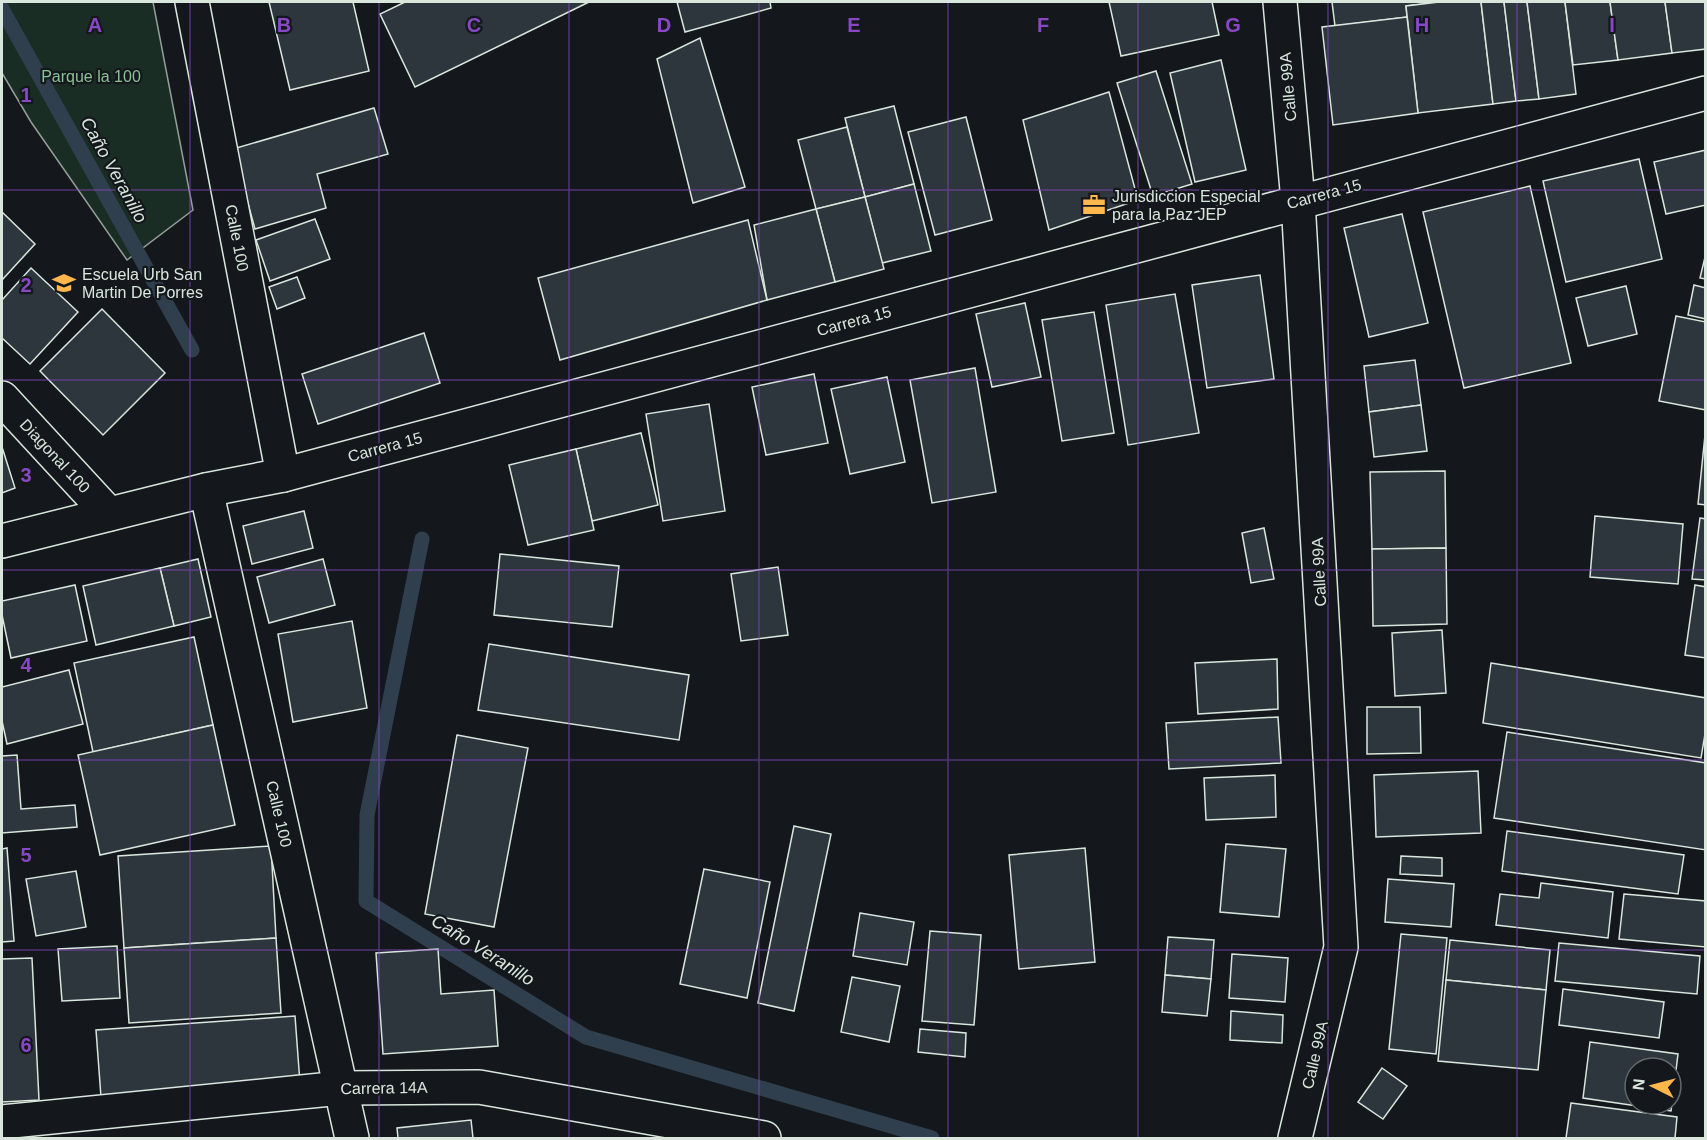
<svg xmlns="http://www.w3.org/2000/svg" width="1707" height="1140" viewBox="0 0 1707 1140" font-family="Helvetica,sans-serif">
	<rect width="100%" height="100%" fill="#14181c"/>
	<path fill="#1a2d24" stroke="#939e99" stroke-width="1.5" d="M2,2H153L193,210L127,260L31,122L2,73Z"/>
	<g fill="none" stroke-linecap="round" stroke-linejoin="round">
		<g stroke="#2f3f4d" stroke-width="15">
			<path d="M2,9L192,350"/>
			<path d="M422,539L367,815L366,901L586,1037L932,1138"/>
		</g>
	</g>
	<g fill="#2c363c" stroke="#d8e6dc" stroke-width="1.5" fill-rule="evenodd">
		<path d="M269,2H353L369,71L290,90Z"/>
		<path d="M405,2H589L415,87L380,14Z"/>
		<path d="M677,2H770L771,8L685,32Z"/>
		<path d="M1109,2H1212L1219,35L1121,56Z"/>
		<path d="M1332,2H1423L1424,4L1406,6L1407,17L1335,26Z"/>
		<path d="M1439,2H1481L1493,104L1418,113L1406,6Z"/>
		<path d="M1481,2H1504L1516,101L1493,104Z"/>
		<path d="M1504,2H1527L1539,99L1516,101Z"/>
		<path d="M1527,2H1565L1576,94L1539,99Z"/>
		<path d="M1565,2H1610L1618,60L1573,65Z"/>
		<path d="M1610,2H1665L1672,53L1618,60Z"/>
		<path d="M1665,2H1706V49L1672,53Z"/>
		<path d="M1407,17L1418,113L1333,125L1322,27Z"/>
		<path d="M700,38L745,187L693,203L657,59Z"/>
		<path d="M1221,60L1246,170L1195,182L1170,73Z"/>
		<path d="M1156,71L1192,184L1153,196L1117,83Z"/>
		<path d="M1109,92L1138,200L1049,230L1023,120Z"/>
		<path d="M894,106L914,184L865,197L845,118Z"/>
		<path d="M374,108L388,154L317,174L326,208L255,229L233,149Z"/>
		<path d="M966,117L992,220L935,235L908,132Z"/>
		<path d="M847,127L865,197L816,209L798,140Z"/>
		<path d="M1706,150V205L1666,214L1654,162Z"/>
		<path d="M1639,159L1662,259L1566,282L1543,181Z"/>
		<path d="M914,184L931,251L882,263L865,197Z"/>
		<path d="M1530,186L1571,363L1464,388L1423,212Z"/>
		<path d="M865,197L884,269L835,282L816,209Z"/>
		<path d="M816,209L835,282L767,300L754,225Z"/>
		<path d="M2,212L35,244L2,280Z"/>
		<path d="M1402,214L1428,323L1369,337L1344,228Z"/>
		<path d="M315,219L330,259L270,281L256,240Z"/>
		<path d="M748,220L767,300L560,360L538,278Z"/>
		<path d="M1706,253V279L1700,278Z"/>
		<path d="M31,268L78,312L30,364L2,338V300Z"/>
		<path d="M1260,275L1274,379L1207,388L1192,285Z"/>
		<path d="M297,277L305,298L277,309L269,287Z"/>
		<path d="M1694,285L1706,288V319L1688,315Z"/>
		<path d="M1626,286L1637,334L1588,346L1576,298Z"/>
		<path d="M1175,294L1199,433L1128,445L1106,305Z"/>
		<path d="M1025,303L1041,377L992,387L976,314Z"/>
		<path d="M102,309L165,373L103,435L40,371Z"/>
		<path d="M1094,312L1114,433L1062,441L1042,320Z"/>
		<path d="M1676,316L1706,322V410L1659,401Z"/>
		<path d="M424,333L440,383L318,424L302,374Z"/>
		<path d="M1415,360L1421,405L1369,412L1364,366Z"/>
		<path d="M975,368L996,492L932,503L910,380Z"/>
		<path d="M814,374L828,443L766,455L752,387Z"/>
		<path d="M887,377L905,462L850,474L831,389Z"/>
		<path d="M709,404L725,511L663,521L646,414Z"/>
		<path d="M1421,405L1427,451L1374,457L1369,412Z"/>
		<path d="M641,433L658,505L592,521L576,449Z"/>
		<path d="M1705,435H1706V505L1698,504Z"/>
		<path d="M2,447L15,488L2,493Z"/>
		<path d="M576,449L594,530L528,545L509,465Z"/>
		<path d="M1445,471L1446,548L1372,549L1370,472Z"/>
		<path d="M304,511L313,548L252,564L243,526Z"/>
		<path d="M1595,516L1683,524L1678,584L1590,577Z"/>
		<path d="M1700,518L1706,519V580L1692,579Z"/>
		<path d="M1264,528L1274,579L1251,583L1242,533Z"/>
		<path d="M1446,548L1447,624L1373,626L1372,549Z"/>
		<path d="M500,554L619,566L612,627L494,615Z"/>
		<path d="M198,559L211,617L174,626L160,568Z"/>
		<path d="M323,559L335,605L269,623L257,577Z"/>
		<path d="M778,567L788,635L741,641L731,574Z"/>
		<path d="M160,568L174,626L96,645L83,586Z"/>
		<path d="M75,585L87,641L11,658L2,615V601Z"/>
		<path d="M1695,585L1706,587V658L1685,655Z"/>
		<path d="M352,621L367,708L293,722L278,634Z"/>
		<path d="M1442,630L1446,693L1395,696L1392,633Z"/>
		<path d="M194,637L213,725L93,752L74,663Z"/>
		<path d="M489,644L689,675L679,740L478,710Z"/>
		<path d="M1277,659L1278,709L1198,714L1195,663Z"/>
		<path d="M1491,663L1706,698V728L1701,758L1483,723Z"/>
		<path d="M69,670L83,724L7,744L2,721V687Z"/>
		<path d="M1367,707H1420L1421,753L1367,754Z"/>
		<path d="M1278,717L1281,763L1169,769L1166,723Z"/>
		<path d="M213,725L235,825L100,855L78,755Z"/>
		<path d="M1507,732L1706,763V850L1494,818Z"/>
		<path d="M457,735L528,748L494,927L425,914Z"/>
		<path d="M17,755L21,809L75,805L77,827L2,833V756Z"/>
		<path d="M1478,771L1481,833L1376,837L1374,775Z"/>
		<path d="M1275,775L1276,817L1206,820L1204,778Z"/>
		<path d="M794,826L831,834L794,1011L758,1003Z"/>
		<path d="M1507,831L1684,855L1678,894L1502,871Z"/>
		<path d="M1226,844L1286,849L1279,917L1220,912Z"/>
		<path d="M271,846L276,938L124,948L118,856Z"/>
		<path d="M7,848L14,941L2,942V849Z"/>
		<path d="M1085,848L1095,962L1019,969L1009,855Z"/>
		<path d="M1401,856L1442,858V876L1400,874Z"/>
		<path d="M704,869L770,882L747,998L680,984Z"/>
		<path d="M76,871L86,927L36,936L26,879Z"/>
		<path d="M1388,879L1454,884L1451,927L1385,922Z"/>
		<path d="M1541,883L1613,892L1608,938L1496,925L1500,894L1539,898Z"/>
		<path d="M1624,894L1706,901V947L1619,939Z"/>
		<path d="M860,913L914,922L907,965L853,956Z"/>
		<path d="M930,931L981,935L974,1025L922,1021Z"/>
		<path d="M1401,934L1447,938L1436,1054L1389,1049Z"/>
		<path d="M1168,937L1214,940L1211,979L1165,975Z"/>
		<path d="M276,938L281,1013L129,1023L124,948Z"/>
		<path d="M1450,940L1550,950L1546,990L1446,980Z"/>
		<path d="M1559,943L1700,956L1697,994L1555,981Z"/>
		<path d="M117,946L120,998L62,1001L58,949Z"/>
		<path d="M438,949L441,994L494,990L498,1046L383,1054L376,953Z"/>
		<path d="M1232,954L1288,958L1285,1002L1229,998Z"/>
		<path d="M32,958L39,1100L2,1102V959Z"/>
		<path d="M1165,975L1211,979L1207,1016L1162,1012Z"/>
		<path d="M852,977L900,986L889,1042L841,1032Z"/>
		<path d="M1446,980L1546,990L1538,1070L1438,1061Z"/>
		<path d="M1563,989L1664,1002L1659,1038L1559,1025Z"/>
		<path d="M1231,1011L1283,1015L1282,1043L1230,1040Z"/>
		<path d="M295,1016L300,1083L101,1097L96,1030Z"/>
		<path d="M920,1029L966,1033L965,1057L918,1052Z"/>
		<path d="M1590,1042L1678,1054L1671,1111L1583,1098ZM1635,1068H1671V1104H1635Z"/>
		<path d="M1382,1068L1407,1086L1383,1119L1358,1102Z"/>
		<path d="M1571,1103L1677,1117L1675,1138H1566Z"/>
		<path d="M471,1120L473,1138H398L397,1128Z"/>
	</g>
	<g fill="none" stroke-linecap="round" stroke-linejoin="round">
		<g stroke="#d8e6dc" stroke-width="36">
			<g id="minor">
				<path d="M192,2L283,475"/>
				<path d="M1280,2L1298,201L1341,947L1295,1138"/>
				<path d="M2,398L109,514"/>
				<path d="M206,490L352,1138"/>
				<path d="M2,541L206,490L283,475L1706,93"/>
				<path d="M2,1122L341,1088L479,1087L764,1138"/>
			</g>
		</g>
		<use href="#minor" stroke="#14181c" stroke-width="33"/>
	</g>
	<path fill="none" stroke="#8948c3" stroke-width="1.5" stroke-opacity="0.55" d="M190,2V1138M379,2V1138M569,2V1138M759,2V1138M948,2V1138M1138,2V1138M1328,2V1138M1517,2V1138M2,190H1706M2,380H1706M2,570H1706M2,760H1706M2,950H1706"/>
	<defs>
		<g id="office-bare" transform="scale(1.8)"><path d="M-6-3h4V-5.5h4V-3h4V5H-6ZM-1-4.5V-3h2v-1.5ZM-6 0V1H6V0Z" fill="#ffb74d" stroke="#14181c" stroke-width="2.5" paint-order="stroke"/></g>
		<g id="school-bare" transform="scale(1.8)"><path d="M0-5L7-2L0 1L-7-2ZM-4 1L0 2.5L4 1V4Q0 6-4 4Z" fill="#ffb74d" stroke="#14181c" stroke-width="2.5" paint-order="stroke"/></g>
	</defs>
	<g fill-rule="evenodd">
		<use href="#office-bare" x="1094" y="205"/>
		<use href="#school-bare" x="64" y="283"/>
	</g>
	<g text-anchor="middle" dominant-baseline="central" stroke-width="4.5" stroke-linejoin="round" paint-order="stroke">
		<g font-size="16" fill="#8ac095" stroke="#14181c">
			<text x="91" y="76">Parque la 100</text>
		</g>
		<g font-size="16" fill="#d8e6dc" stroke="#14181c">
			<text transform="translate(1288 87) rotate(-95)">Calle 99A</text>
			<text transform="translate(1324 194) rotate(-15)">Carrera 15</text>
			<text transform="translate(237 238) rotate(79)">Calle 100</text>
			<text transform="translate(854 321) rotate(-15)">Carrera 15</text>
			<text transform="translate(385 447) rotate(-15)">Carrera 15</text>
			<text transform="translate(55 456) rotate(47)">Diagonal 100</text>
			<text transform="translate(1319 572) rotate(-93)">Calle 99A</text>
			<text transform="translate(279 814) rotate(77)">Calle 100</text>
			<text transform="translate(1315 1055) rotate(-77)">Calle 99A</text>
			<text transform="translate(384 1088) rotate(-1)">Carrera 14A</text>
		</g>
		<g font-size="16" fill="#d8e6dc" stroke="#14181c" text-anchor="start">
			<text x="1112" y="196">Jurisdiccion Especial<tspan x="1112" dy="18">para la Paz JEP</tspan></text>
			<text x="82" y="274">Escuela Urb San<tspan x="82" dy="18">Martin De Porres</tspan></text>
		</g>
		<g font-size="18" font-style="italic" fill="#d8e6dc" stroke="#14181c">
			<text transform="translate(114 170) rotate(61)">Caño Veranillo</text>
			<text transform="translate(483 950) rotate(32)">Caño Veranillo</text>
		</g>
	</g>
	<g font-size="20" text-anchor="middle" font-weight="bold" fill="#8948c3" stroke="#14181c" stroke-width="4.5" stroke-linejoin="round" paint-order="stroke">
		<text x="95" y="32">A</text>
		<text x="284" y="32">B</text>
		<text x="474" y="32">C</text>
		<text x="664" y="32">D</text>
		<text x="854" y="32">E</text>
		<text x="1043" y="32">F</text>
		<text x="1233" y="32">G</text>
		<text x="1422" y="32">H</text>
		<text x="1612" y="32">I</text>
		<text x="26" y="102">1</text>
		<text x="26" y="292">2</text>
		<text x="26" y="482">3</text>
		<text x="26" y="672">4</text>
		<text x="26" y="862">5</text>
		<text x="26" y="1052">6</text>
	</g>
	<rect width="1707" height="1140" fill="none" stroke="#d8e6dc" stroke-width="6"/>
	<g transform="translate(1653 1086) rotate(276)"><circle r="28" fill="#14181c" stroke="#626a69" stroke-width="1.5"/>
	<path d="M0-4.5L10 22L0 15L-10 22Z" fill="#ffb74d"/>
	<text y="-9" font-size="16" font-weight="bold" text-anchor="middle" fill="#d8e6dc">N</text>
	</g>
</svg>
